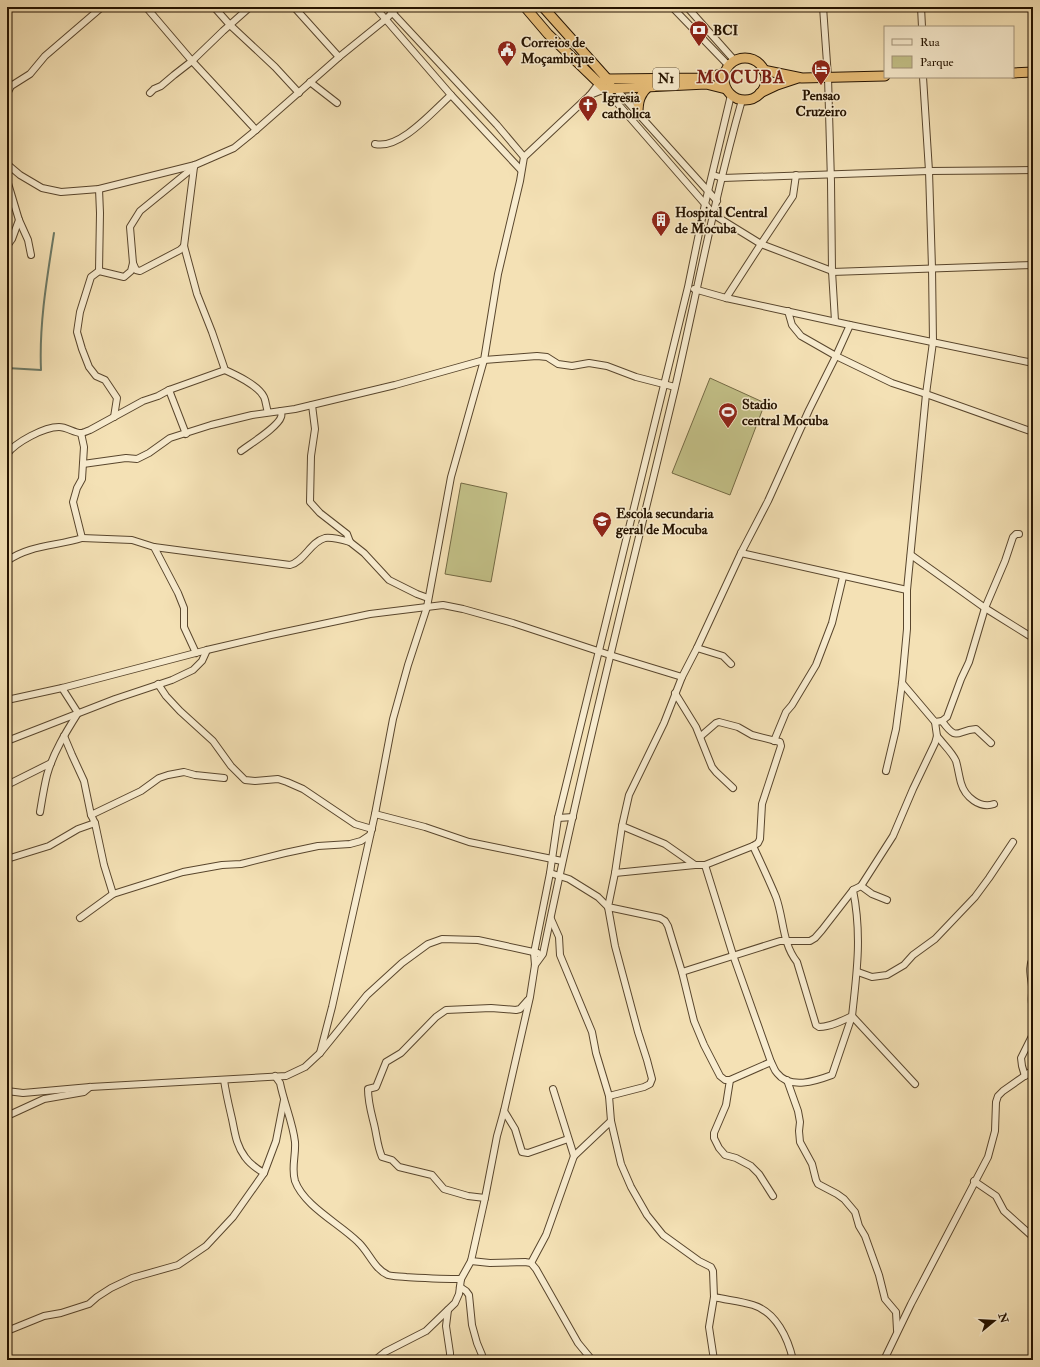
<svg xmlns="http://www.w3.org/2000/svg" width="1040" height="1367" viewBox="0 0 1040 1367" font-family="'IM FELL Double Pica',serif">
	<rect width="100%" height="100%" fill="#f4e1b5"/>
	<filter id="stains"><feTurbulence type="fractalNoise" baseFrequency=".005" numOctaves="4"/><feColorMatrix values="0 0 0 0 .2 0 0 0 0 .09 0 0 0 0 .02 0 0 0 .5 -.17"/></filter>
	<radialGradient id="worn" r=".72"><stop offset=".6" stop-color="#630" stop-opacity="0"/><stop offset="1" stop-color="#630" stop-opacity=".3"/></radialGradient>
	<g fill="#c3c188" stroke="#746a44">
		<path d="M710,378L765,403L730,495L672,473Z"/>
		<path d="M461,483L507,493L491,582L445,574Z"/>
	</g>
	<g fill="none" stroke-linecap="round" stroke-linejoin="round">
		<path stroke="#6c7a67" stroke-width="2" d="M7,368L41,370C39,324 47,278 54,233"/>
		<g stroke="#59462d" stroke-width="8">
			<g id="minor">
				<path d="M146,7L192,61L256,130"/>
				<path d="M214,7L230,25L275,67L299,93"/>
				<path d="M294,7L339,57"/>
				<path d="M375,7L451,95L521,170"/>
				<path d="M387,7L497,125L524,157"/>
				<path d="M672,7L729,66"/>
				<path d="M687,7L735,61"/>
				<path d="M823,7L828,77L831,182L832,271L835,321"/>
				<path d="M921,7L922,27"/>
				<path d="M310,82L337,103"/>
				<path d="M615,88L717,201"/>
				<path d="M150,93L154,89L161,86L174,75L192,61L223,31L250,7"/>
				<path d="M7,94L11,86L30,74L45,56L102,7"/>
				<path d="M590,95L605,89L705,204L714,215L761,244L832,271"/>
				<path d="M375,144C400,150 433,111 451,95"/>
				<path d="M7,164L20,175L42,188L61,192L99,189L195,165L234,148L256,130L339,57L386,19L398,7"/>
				<path d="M195,165L194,167L184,246L197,294L212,332L225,370C236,375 258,385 264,397C266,401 266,407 268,412"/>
				<path d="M713,175L723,178L929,171L1033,170"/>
				<path d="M7,180L19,220L28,240L31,255"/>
				<path d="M99,189L100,213L99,271"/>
				<path d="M7,246L12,239L19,220"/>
				<path d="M133,263L136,270L140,271L180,250L184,246"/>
				<path d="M99,271L124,277L131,271L133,263L130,227L140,211L194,167"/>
				<path d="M99,271L91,277L80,312L77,332L82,349L89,367L96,376L105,380L117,398L114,417"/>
				<path d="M832,272L1033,265"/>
				<path d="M694,289L726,298L850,325L1033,363"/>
				<path d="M726,298L761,244L793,196L796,175"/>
				<path d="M788,311L792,325L801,336L836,356L892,383L926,394L1033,432"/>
				<path d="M850,325L836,356L809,410L768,501L741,553L697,648L682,677L664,723L629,795L622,826L665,844L695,865H705L733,955L771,1062C773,1065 774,1070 777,1073C790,1090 816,1081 832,1075L852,1016L915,1084"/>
				<path d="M169,390L225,370"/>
				<path d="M312,405L315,429L311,456L310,502L320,513L347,534L350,542L364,553L389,580L417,594L428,598"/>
				<path d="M241,451C250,444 278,427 281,417C282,415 281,413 281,411"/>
				<path d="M7,454C16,442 44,427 59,427C67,427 74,433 81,433C83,433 87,431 90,430L143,401L158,396L169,390L186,434"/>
				<path d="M83,464L126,458L137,459L149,453L170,438L211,425L252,415L295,409L395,385L484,360L537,356L547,357L558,364L572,366L589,363L607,366L636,377L675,387"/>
				<path d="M82,538L132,540L154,547L178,593L184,608V627L196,653"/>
				<path d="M154,547L290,565C305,561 310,542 325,538C332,537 343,540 350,542"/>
				<path d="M741,553L907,590"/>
				<path d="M911,555L985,608L1033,638"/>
				<path d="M7,561C29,545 57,546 82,538L73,502L77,488L82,479L84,447L81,433"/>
				<path d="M697,648L723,656L731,664"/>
				<path d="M902,683L935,722L942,721L947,717L961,679L969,662L985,608L1005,561L1013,537L1016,534H1019"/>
				<path d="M158,684L166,696L180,711L213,741L231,766L245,780L255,781L278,779L287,782L303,789L355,824L372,829"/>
				<path d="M675,693L696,727L712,767L716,772L733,788"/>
				<path d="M7,700L62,688L207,650L271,635L370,614L443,605L463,609L513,623L610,655L682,677"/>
				<path d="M942,721C958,743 956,730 976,729L991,743"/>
				<path d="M701,736L716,723L719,722L738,727L752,735L780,742L781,746L762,804L760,839L758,843L753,846L705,865"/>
				<path d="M937,736C943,744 952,752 956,761C958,768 959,776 961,783C965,797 980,809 994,804"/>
				<path d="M7,741L115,699L172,680L193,670L202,661L207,650"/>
				<path d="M774,741L786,712L792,705L816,665L832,623L843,577"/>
				<path d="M886,771L896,729L902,683L907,629V590L926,394L933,342L932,268L929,171L923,77"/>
				<path d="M7,785L51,763"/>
				<path d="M40,812C42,800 44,787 47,775C53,753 66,732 78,713L62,688"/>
				<path d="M375,814L425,827L469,842L562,861"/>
				<path d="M91,815L141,791L159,778L168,775L184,772L195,775L224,778"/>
				<path d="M558,818L573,817"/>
				<path d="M95,823L104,865L113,894"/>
				<path d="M622,826L615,873L608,907L660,918L665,921L668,926L682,972L780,941H810L815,938L822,930L853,890"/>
				<path d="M753,846C761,863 769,880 776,897C784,919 782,943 797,962L816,1025L819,1027C830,1027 842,1021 852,1016C857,972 862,934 853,890L861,886L872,894L887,900"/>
				<path d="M7,859L49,846L78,829L95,823L91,815L84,781L72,755L64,736"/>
				<path d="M550,873L569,879L598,897L608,907L615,946L638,1032L647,1060L652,1079L650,1084L644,1087L609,1096"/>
				<path d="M615,873L695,865"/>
				<path d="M861,886L893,836L913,789L935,743L937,736L935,722"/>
				<path d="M80,918L113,894L183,872L222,865L241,864L285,853L318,846L350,844L361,841L370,835"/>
				<path d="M551,919L559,937L560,955L592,1032L596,1053L609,1096L611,1121"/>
				<path d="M1033,958C1028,967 1031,976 1032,986C1033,995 1030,999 1033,1008"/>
				<path d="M535,965L543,954C582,764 630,576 675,388C697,292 715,195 742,100"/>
				<path d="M682,972L694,1021L704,1045L720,1076L725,1080H730L771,1062"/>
				<path d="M858,972L872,977L887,975L904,965L913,955L935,939L975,897L989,878L1013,842"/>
				<path d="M320,1053L332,1007L375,814L393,719L408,665L427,607L451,477L484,360L498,274L520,181L524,157L590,95L599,83"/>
				<path d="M275,1076L280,1083C284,1103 293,1123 295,1142C296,1156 291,1168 295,1181C304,1206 340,1224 358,1242C369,1252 374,1269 388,1275C394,1277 401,1276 406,1277C425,1278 443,1279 461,1279"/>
				<path d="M1025,1076L1022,1066L1021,1058L1033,1034"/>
				<path d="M224,1080C226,1094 229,1106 232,1119C235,1133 236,1145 245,1157C250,1164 257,1169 264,1173"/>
				<path d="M730,1080L726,1105L714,1133V1138L719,1148L725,1155L736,1158L751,1166L759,1174L773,1196"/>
				<path d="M787,1080L798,1111L800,1122L799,1131L800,1142L812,1164L816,1180L818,1184L837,1194L844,1199L855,1212L859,1226L865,1236L879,1275L885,1299L896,1312L897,1330"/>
				<path d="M553,1089L574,1156"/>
				<path d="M7,1091L23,1093L90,1087L286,1076L305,1067L320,1053L367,995L402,963L428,944L442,939L478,940L538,953"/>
				<path d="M504,1111L515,1129L522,1152L528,1153L568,1139"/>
				<path d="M7,1116L44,1099L84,1092L90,1087"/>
				<path d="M974,1181L996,1196L1004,1211L1033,1237"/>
				<path d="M485,1198L468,1196L444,1189L432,1175L399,1167L392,1160L382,1157C377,1145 377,1136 374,1124C371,1112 368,1102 368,1089L376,1087L386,1062L401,1053L436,1017L446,1010L491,1008L516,1010L520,1009L528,1000"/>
				<path d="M471,1261L490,1263L525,1262L531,1263L536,1269L578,1343L592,1360"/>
				<path d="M531,1263L546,1235L574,1156L611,1121L621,1164L631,1187L647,1215L663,1235L699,1261L711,1267L713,1271L714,1297L709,1327L714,1360"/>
				<path d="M460,1287L466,1291L469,1295L472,1325L477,1343L482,1355"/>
				<path d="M714,1297C727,1300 740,1301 753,1305C776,1312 788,1338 793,1360"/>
				<path d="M448,1310L446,1326L450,1353V1360"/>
				<path d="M7,1331L44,1316L61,1313L89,1304L97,1297L111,1288L132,1278L178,1265L206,1246L233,1217L264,1173L276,1141L284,1100"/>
				<path d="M375,1360L385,1352L426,1331L455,1303L459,1294L461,1279L471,1261L485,1198L497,1136L504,1111L530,997L535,965L534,953L550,873L558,818L688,287L705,204L731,95"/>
				<path d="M884,1360L911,1304L988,1157L995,1131L996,1102L998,1096L1003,1091L1033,1070"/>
			</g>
		</g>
		<g stroke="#251300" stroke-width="11">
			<g id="highway">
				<path d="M525,7L548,34L605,89L706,84L726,89"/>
				<path d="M543,7L610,82"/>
				<circle cx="745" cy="79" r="21"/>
				<path d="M763,70L802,78L885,76"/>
				<path d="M1013,73L1033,72"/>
				<path d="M599,83L607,79L705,78L725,73"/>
				<path d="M760,93L777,85L798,78"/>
				<path d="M638,113C638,101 640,94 649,86"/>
			</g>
		</g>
		<use href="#minor" stroke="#f8eccf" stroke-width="6"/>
		<use href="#highway" stroke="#eac07a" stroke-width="9"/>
	</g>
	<defs>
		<g id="bank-pin" transform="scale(1)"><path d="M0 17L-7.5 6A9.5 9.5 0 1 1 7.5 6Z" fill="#8f2418" stroke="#f8eccf"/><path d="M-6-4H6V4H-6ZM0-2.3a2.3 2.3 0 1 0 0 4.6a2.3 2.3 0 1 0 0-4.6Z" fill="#fff"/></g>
		<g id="civic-pin" transform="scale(1)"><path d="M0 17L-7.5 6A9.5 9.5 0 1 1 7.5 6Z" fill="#8f2418" stroke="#f8eccf"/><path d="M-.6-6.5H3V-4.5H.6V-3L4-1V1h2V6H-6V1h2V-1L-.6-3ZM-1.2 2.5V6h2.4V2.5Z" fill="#fff"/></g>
		<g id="hotel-pin" transform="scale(1)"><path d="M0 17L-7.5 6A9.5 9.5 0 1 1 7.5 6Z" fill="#8f2418" stroke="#f8eccf"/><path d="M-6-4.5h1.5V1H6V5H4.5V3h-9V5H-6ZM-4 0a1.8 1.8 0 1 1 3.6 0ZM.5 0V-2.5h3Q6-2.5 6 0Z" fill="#fff"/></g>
		<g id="church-pin" transform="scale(1)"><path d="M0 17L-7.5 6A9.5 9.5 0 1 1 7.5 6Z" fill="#8f2418" stroke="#f8eccf"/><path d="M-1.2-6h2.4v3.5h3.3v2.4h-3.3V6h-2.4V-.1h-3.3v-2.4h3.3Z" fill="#fff"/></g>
		<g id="building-pin" transform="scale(1)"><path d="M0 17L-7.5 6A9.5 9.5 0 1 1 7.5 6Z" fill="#8f2418" stroke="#f8eccf"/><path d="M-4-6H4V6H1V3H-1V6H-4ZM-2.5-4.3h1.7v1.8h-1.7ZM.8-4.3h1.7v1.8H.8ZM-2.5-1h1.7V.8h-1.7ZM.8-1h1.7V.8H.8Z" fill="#fff"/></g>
		<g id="stadium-pin" transform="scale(1)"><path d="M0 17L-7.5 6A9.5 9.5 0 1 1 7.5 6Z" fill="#8f2418" stroke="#f8eccf"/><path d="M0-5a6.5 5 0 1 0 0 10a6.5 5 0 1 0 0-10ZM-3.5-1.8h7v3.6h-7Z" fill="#fff"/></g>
		<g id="school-pin" transform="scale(1)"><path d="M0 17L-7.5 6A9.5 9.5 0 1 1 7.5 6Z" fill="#8f2418" stroke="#f8eccf"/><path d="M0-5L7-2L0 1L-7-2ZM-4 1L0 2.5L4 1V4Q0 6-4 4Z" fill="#fff"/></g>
	</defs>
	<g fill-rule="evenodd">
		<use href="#bank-pin" x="699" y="30"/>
		<use href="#civic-pin" x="507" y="50"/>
		<use href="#hotel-pin" x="821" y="69"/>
		<use href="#church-pin" x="588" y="105"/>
		<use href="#building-pin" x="661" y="220"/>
		<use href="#stadium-pin" x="728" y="412"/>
		<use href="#school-pin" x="602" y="521"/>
	</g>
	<g text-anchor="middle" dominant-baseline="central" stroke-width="3" stroke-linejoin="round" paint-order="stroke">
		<rect fill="#f8eccf" stroke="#64543e" stroke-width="1" x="653" y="68" width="26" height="22" rx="3"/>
		<g font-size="13" font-weight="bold" fill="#251300">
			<text x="666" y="79">N1</text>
		</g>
		<g font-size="14" font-weight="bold" fill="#251300" stroke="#f8eccf" text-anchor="start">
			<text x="713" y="30">BCI</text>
			<text x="521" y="42">Correios de<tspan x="521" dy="16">Moçambique</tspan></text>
			<text x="821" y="95" text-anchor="middle">Pensao<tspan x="821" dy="16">Cruzeiro</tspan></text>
			<text x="602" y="97">Igresia<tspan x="602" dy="16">catholica</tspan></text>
			<text x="675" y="212">Hospital Central<tspan x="675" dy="16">de Mocuba</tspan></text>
			<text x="742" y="404">Stadio<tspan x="742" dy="16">central Mocuba</tspan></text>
			<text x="616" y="513">Escola secundaria<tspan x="616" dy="16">geral de Mocuba</tspan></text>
		</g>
		<g font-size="18" font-weight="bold" letter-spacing="1" fill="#7a1f14" stroke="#f8eccf">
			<text x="741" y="77">MOCUBA</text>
		</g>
	</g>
	<rect width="1040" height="1367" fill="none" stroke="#f4e1b5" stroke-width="24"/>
	<rect x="8" y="8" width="1024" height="1351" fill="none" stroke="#251300" stroke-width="2"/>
	<rect x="12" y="12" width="1016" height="1343" fill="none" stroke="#251300"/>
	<rect x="884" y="26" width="130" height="52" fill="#f8eccf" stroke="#a4957c"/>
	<rect x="892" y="39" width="20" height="6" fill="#f8eccf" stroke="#a4957c"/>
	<text x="920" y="46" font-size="12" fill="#251300">Rua</text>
	<rect x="892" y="56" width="20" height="12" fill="#c3c188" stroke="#a4957c"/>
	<text x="920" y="66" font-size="12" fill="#251300">Parque</text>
	<g transform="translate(994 1321) rotate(72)" stroke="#f8eccf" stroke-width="3" paint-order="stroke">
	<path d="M0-3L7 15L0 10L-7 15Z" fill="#251300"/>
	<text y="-6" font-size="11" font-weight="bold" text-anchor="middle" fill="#251300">N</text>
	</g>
	<rect width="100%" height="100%" filter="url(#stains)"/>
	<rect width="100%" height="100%" fill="url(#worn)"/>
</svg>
